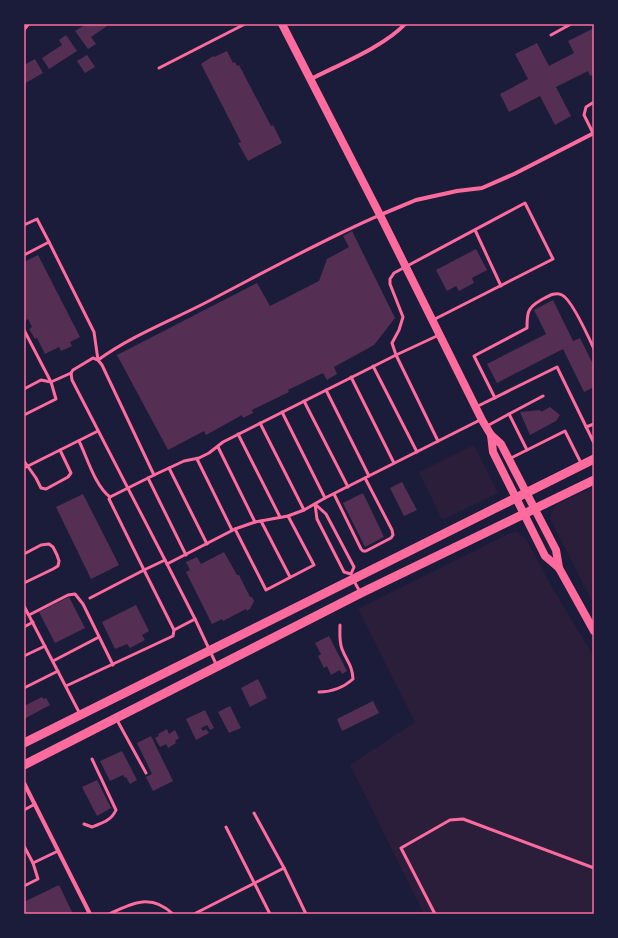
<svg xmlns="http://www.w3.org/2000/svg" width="618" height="938" viewBox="0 0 618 938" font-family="Lato,sans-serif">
	<rect width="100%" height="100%" fill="#1b1b3a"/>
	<g fill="#2a1e3b">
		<path d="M474,445L498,493L442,520L419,472Z"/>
		<path d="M594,487V605L550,518L553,509L557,504Z"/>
		<path d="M517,532L526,539L550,584L594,657V914H424L350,765L415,722L358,609L510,533Z"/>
	</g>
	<g fill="#542f53">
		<path d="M86,24H105L107,26L91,37L96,44L88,49L75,31Z"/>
		<path d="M594,28V74L590,76L588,71L556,87L571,116L555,125L540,96L509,112L500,94L528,79L515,54L537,43L549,66L574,53L568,41Z"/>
		<path d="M66,35L77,51L49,69L42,58L62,45L59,40Z"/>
		<path d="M227,51L233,63L235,62L237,66L239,65L271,126L273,125L282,143L248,161L238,143L241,142L201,64L213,56L214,57Z"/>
		<path d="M87,55L95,67L85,73L77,61Z"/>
		<path d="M35,59L43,73L24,84V65Z"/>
		<path d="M352,231L395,318L374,345L334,367L337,374L327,380L323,373L288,390L289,392L252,410L253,413L243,418L242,415L206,435L204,431L168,450L117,355L257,283L270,306L319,281L327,259L349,247L343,236Z"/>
		<path d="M476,249L487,270L472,278L474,283L459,291L456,286L447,291L436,270Z"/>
		<path d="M38,255L80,337L70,342L72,346L61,351L59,347L45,354L37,338L35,339L29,329L32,327L28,319L24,321V262Z"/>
		<path d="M553,300L573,341L580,338L594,366V387L584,392L563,349L497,383L487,364L546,334L534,310Z"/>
		<path d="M550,407L560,415L556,421L530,435L520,412L540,410L541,412Z"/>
		<path d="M402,482L417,510L404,516L390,488Z"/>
		<path d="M363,493L384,537L365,547L343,503Z"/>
		<path d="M83,494L119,565L91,579L56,507Z"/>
		<path d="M224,552L237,575H239L250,597H252L254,601L250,609L247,611L246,609L223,621L222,619L212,624L186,572L190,570L186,562L197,557L201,564Z"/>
		<path d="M69,597L85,628L55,643L39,612Z"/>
		<path d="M136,605L149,631L142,635L145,640L130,648L127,644L115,649L102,622Z"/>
		<path d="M329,636L347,671L342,674L340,670L331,675L327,666L324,668L318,656L321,654L315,643Z"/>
		<path d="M258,679L267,698L250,707L241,688Z"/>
		<path d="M42,697L43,699L46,698L50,705L24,719V706Z"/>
		<path d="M373,701L379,713L342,731L337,719Z"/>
		<path d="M230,706L241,728L229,733L218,712Z"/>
		<path d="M205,710L214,728L210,730L207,725L201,728L203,731L206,729L209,733L196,740L186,719Z"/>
		<path d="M167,729L169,734L175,730L179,738L175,741L176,743L168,748L166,744L160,747L155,738L159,736L158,734Z"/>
		<path d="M151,736L173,781L153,791L146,777L152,774L137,743Z"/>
		<path d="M122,751L137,780L130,784L126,777L125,778L123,775L110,781L100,761Z"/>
		<path d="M97,780L111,808L97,816L82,787Z"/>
		<path d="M59,885L73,914H24V902Z"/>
	</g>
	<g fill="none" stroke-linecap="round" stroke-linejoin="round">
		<g stroke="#ff6b9d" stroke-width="3">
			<path d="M551,35L571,24"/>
			<path d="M159,68L245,24"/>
			<path d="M593,133L584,115L586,107L594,102"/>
			<path d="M24,225L37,219L49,242"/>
			<path d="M475,230L501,286"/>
			<path d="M24,255L49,242L94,332L98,360C131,336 170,321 205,303C263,273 320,241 380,215"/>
			<path d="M24,330L51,382L56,399L24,415"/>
			<path d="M373,366L417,452"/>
			<path d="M351,377L394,463"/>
			<path d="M24,389L41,380L51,382L71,373"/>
			<path d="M326,390L369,476"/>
			<path d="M495,398L474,356L527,328C527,313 527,308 541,300C547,297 555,291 562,295C571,299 589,338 594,349"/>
			<path d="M304,401L348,487"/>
			<path d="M476,407L557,367L594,443"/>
			<path d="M282,412L325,498"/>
			<path d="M260,423L304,510"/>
			<path d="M487,426L509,414"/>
			<path d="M586,427L594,424"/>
			<path d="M238,434L280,517"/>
			<path d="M79,441C87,457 95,486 110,497"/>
			<path d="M438,441L396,355L439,335"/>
			<path d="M218,447L255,522"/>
			<path d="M527,450L509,414L543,396"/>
			<path d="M197,459L232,530"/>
			<path d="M509,459L565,431L581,463"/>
			<path d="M24,461L36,478L41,488L46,489L68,477L71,473L60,450"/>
			<path d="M24,468L98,431"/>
			<path d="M169,468L207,544"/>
			<path d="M154,475L184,461L199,458L209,453L223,442L396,355L392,343L399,330L403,317L390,284V279L394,273L525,203L553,259L433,320"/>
			<path d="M148,478L186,555"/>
			<path d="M334,494L361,549L363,551H366L391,538L393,535L392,530L365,478"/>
			<path d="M315,504L326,514L354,567L351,574L344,572L317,519Z"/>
			<path d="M261,521L290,577"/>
			<path d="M235,529L266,590L314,565L288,516"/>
			<path d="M24,554L41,545L49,544L53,547L57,555L59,561L58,566L53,569L24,583"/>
			<path d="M167,564L235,529L255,522L288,516L304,510L325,498L480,420"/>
			<path d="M354,581L360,592"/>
			<path d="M90,598L144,570L109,499L110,497L154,475L102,365L98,360L93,358L73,370L71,373L72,380L165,560"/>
			<path d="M24,606L80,714"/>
			<path d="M29,615L68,595L75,594L83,604L113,665"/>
			<path d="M24,627L33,622"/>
			<path d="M174,630L144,570L165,560L195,619"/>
			<path d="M24,656L45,646"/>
			<path d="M53,661L99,637"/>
			<path d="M66,686L173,636L174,630L195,619L217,666"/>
			<path d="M24,688L58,671"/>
			<path d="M319,692C332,692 344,687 353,679C352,664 347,662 342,649C339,641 340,633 340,625"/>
			<path d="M117,720L146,773"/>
			<path d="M24,810L35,804"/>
			<path d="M254,813L284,868L306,914"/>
			<path d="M84,824L92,827C102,823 111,821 116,810L92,759"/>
			<path d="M226,827L270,914"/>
			<path d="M24,846L33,863L58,851"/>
			<path d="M24,886L38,879L33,863"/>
			<path d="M109,914C132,903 151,893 173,914"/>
			<path d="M194,914L284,868"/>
			<path d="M435,914L401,848L450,820L463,819L594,868"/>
		</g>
		<g stroke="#ff6b9d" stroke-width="4">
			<path d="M24,29L28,24"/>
			<path d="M311,79C338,65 385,46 405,24"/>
			<path d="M380,215L416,200L457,191L482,188L514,174L594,133"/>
			<path d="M24,783L90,914"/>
		</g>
		<g stroke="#ff6b9d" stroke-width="8">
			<path d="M282,24L380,215L482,420L491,435L501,444L556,550L559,568"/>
			<path d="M491,435L493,452L545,556L559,568L594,631"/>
		</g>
		<g stroke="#ff6b9d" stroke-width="9">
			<path d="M24,743L594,459"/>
			<path d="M24,765L361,593L594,480"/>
		</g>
	</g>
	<rect width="618" height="938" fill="none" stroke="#1b1b3a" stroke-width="50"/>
	<rect x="25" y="25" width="568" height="888" fill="none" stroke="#ff6b9d" stroke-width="1.5"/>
</svg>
